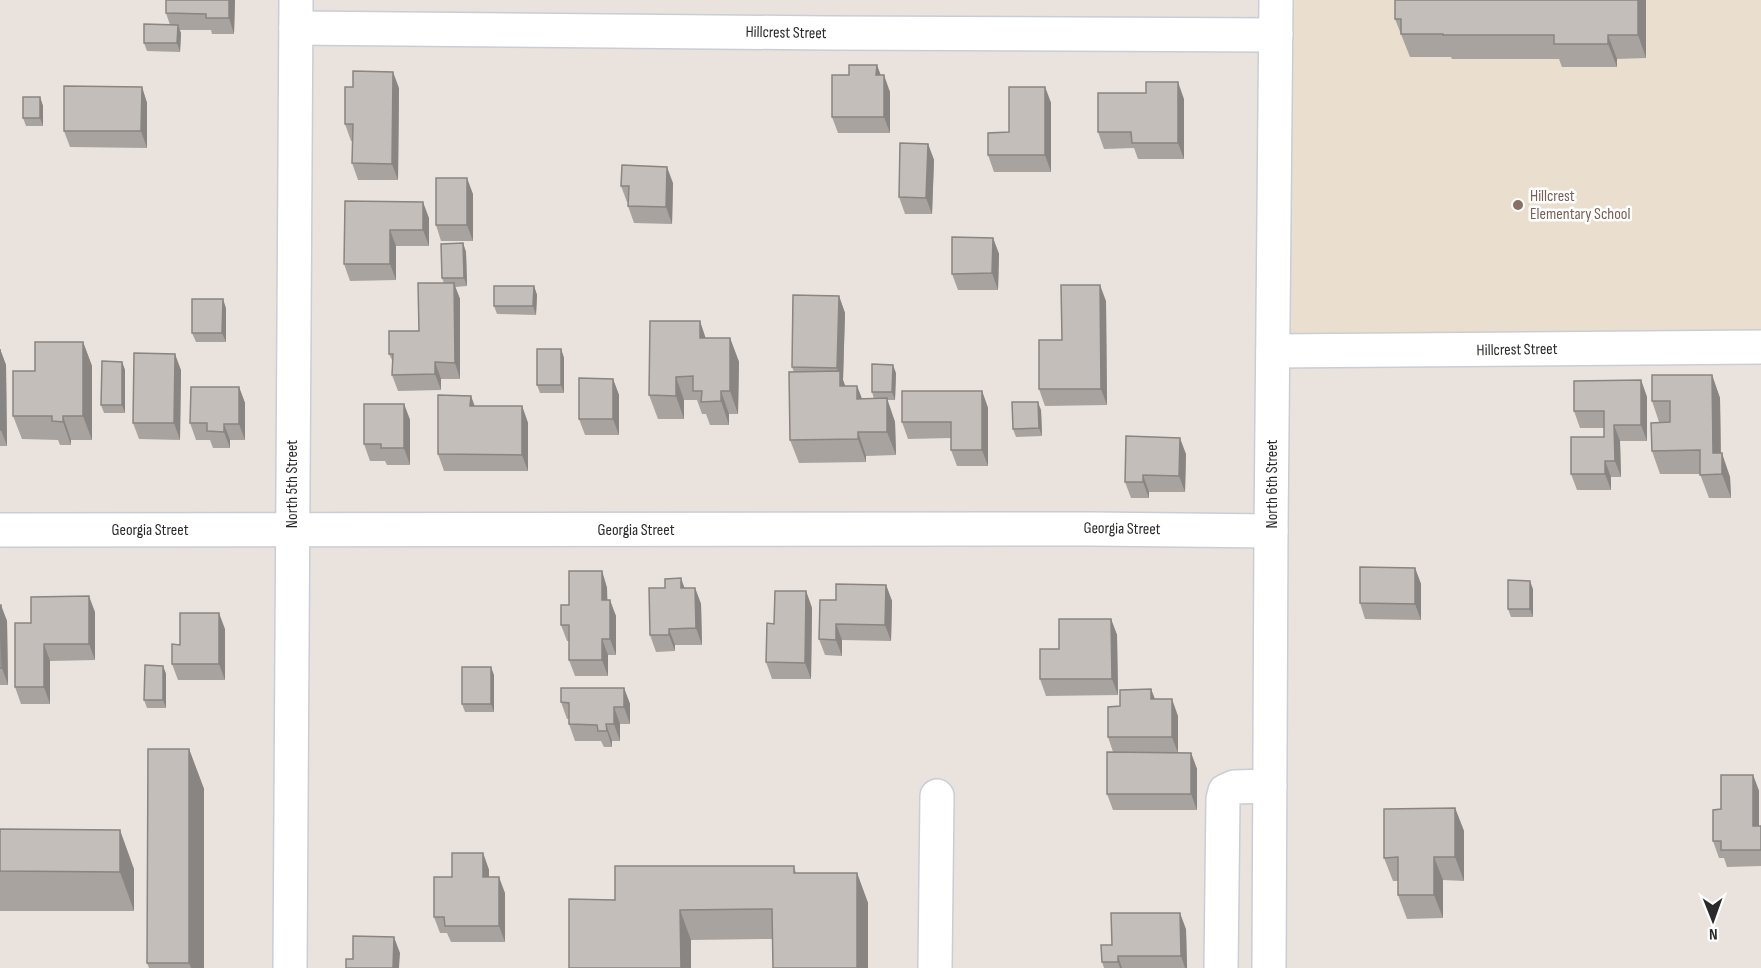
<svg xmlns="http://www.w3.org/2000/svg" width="1761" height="968" viewBox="0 0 1761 968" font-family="'Sofia Sans Condensed',sans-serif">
	<rect width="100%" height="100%" fill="#eae3dd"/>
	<path fill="#eadfce" d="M1276,0H1761V347L1273,351Z"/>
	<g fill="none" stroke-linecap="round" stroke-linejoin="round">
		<g stroke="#c9cdd6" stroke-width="36">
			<g id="minor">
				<path d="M296,28L829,33L1276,35"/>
				<path d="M1273,351L1761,347"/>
				<path d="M0,530L1091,529L1271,531"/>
				<path d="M290,968L296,0"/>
				<path d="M935,968L937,796"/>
				<path d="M1221,968L1223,799L1225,791L1234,787L1270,786"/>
				<path d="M1269,968L1271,531L1276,0"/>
			</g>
		</g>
		<use href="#minor" stroke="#fff" stroke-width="33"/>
	</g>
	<g fill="#a8a39f">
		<path d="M166,0H235L234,34H212L211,30H179L181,33L180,52L147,51L144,43L170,25L166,13Z"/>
		<path d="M1395,0H1646V58L1617,59V67H1562L1559,59H1452L1451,57H1410L1395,19Z"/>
		<path d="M880,75L890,92V133H838L832,117Z"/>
		<path d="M142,87L147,103V148L70,147L64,131Z"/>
		<path d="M1045,87L1051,103V172H994L988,155L1009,132Z"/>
		<path d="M399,88L398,180H358L352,163L353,141H351L345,124Z"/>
		<path d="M40,97L43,106V126H26L23,118Z"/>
		<path d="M1184,99V159H1138L1134,148L1104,149L1098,132Z"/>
		<path d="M928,144L934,160L932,214H905L899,197Z"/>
		<path d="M673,183L672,224L634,223L628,206V202H627L621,186Z"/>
		<path d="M473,194V241H441L436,225Z"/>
		<path d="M345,201L429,218V246H396V280L350,281L344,264Z"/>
		<path d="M993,238L999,254L998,290H958L952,274Z"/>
		<path d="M463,243L466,252L467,286L455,287L460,299V379H441V390L398,391L392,375L393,362L389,354L419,331L444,283L442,278Z"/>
		<path d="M534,286L537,295L536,315L497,314L494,306Z"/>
		<path d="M839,296L845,313L843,380L845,386H857L862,399H874L872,392L896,373L895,400H887L895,422L896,455L866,456V462L799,463L790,440L794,372L792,367Z"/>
		<path d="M1106,301L1107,405L1045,406L1039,389L1062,340Z"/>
		<path d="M226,308V342H196L192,333Z"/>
		<path d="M706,338H730L739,362L738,414H729V425H710L706,414H702L697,400H684V419H658L649,395Z"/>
		<path d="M83,342L92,366V440H71V445H60L58,440L22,439L13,416L35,371Z"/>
		<path d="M0,349L6,365L7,446H0Z"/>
		<path d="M561,349L564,358V393H540L537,385Z"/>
		<path d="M122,362L125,370V413H104L101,405Z"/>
		<path d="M181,370L180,440L139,439L133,423Z"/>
		<path d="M1712,375L1720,398L1721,453L1730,477L1731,498H1709L1700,474H1660L1652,451L1659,422L1652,401Z"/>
		<path d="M613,379L619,395V435H585L579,419Z"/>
		<path d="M1641,380L1647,397V441H1620L1621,477H1611V490H1577L1571,474L1604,437V428H1580L1574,411Z"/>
		<path d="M239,387L245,403V440H230V448H213L210,440H196L190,423Z"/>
		<path d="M982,391L988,408V466H957L951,450V438L908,439L902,422Z"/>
		<path d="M471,396L474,406H522L528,423V471H444L438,454Z"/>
		<path d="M404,404L410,420V465H387L385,461H370L364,444Z"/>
		<path d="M1041,410L1042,436L1016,437L1013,429Z"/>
		<path d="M1186,454L1185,492H1149V498H1131L1125,482Z"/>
		<path d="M1415,568L1421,584V620L1365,619L1360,603Z"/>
		<path d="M602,571L607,588V600L616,616V655H608V676H575L569,660V641H567L561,625L569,605Z"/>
		<path d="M886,585L892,601L891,641L842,640V656L825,655L819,639L836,600Z"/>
		<path d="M685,588H695L701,604L702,645H675V651L656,652L650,635Z"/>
		<path d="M1533,589V617H1511L1508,609Z"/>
		<path d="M806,591L812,608L811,679H772L766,662L774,624Z"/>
		<path d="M0,605L7,621L8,685H0Z"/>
		<path d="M95,612V660L50,661V704H21L15,687L31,623Z"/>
		<path d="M1111,619L1117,635L1118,695L1046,696L1040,679L1059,649Z"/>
		<path d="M225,629V680H178L172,664L180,645Z"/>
		<path d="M163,666L166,674V708H147L144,700Z"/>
		<path d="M494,675V712H465L462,704Z"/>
		<path d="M624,688L630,704V724H620V741H612V747H604L601,741H575L569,724V719H567L561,702Z"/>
		<path d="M1151,689L1155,699L1178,716V753H1191L1197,769V810H1113L1107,794L1113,752L1108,737L1120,706Z"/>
		<path d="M189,749L204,789V968H149L147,963Z"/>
		<path d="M1753,775L1759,791V826H1761V866L1727,867L1724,858H1719L1713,841L1721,809Z"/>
		<path d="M1455,808L1464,831V881L1443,880V918L1407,919L1398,895V881H1393L1384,858Z"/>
		<path d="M0,829L134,869V911H0Z"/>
		<path d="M483,853L489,870V877L505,893V942H451L447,933H440L434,917L452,877Z"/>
		<path d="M794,866L796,873H857L868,903L772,939L691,940L615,900Z"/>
		<path d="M1186,929L1187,968H1104L1102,962L1112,945Z"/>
	</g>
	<g fill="#888582">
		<path d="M229,0H235L234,34L229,18Z"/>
		<path d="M1638,0H1646V58L1638,35Z"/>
		<path d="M178,25L181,33L180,52L177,43Z"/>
		<path d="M1608,35L1617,59V67L1608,44Z"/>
		<path d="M877,65L883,81L876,75Z"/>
		<path d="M393,72L399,88L398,180L392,164Z"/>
		<path d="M884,75L890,92V133L884,117Z"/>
		<path d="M1178,82L1184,99V159L1178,143Z"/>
		<path d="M142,87L147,103V148L141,131Z"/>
		<path d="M1045,87L1051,103V172L1045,155Z"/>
		<path d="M40,97L43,106V126L40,118Z"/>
		<path d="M928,144L934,160L932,214L926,198Z"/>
		<path d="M667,167L673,183L672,224L666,207Z"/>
		<path d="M467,178L473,194V241L467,225Z"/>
		<path d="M423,202L429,218V246L423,230Z"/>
		<path d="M390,230L396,246V280L390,264Z"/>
		<path d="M993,238L999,254L998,290L992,273Z"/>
		<path d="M463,243L466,252L467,286L464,278Z"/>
		<path d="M454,283L460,299V379L455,363Z"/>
		<path d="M1100,285L1106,301L1107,405L1101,389Z"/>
		<path d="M534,286L537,295L536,315L533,306Z"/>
		<path d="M839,296L845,313L843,380L849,395L840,386V376L837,368Z"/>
		<path d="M223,299L226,308V342L222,333Z"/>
		<path d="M700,321L708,345L700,338Z"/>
		<path d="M730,338L739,362L738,414L730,391Z"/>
		<path d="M83,342L92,366V440L83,416Z"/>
		<path d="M0,349L6,365L7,446L1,430Z"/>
		<path d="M561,349L564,358V393L561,385Z"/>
		<path d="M175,354L181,370L180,440L174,423Z"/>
		<path d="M122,362L125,370V413L122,405Z"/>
		<path d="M435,362L441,379V390L435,374Z"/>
		<path d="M893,365L896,373L895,400L892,392Z"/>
		<path d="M1712,375L1720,398L1721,474L1713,453Z"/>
		<path d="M676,377L684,400V419L676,396Z"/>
		<path d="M613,379L619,395V435L613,419Z"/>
		<path d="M1641,380L1647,397V441L1641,425Z"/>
		<path d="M857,386L866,409L857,399Z"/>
		<path d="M239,387L245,403V440L239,424Z"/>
		<path d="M721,391L729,414V425L721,401Z"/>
		<path d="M982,391L988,408V466L982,450Z"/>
		<path d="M471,396L477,412L470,406Z"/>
		<path d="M887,398L895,422L896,455L887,432Z"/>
		<path d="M1038,402L1041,410L1042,436L1039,428Z"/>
		<path d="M404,404L410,420V465L404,448Z"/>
		<path d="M522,406L528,423V471L522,455Z"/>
		<path d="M63,416L71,440V445L63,422Z"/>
		<path d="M224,424L230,440V448L224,432Z"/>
		<path d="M1614,425L1620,441L1621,477L1615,461Z"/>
		<path d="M858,432L866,456V462L858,439Z"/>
		<path d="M1180,438L1186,454L1185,492L1179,476Z"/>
		<path d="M1722,453L1730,477L1731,498L1722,474Z"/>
		<path d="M1605,461L1611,477V490L1605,474Z"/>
		<path d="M1143,475L1149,492V498L1143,482Z"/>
		<path d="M1415,568L1421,584V620L1415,604Z"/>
		<path d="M602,571L607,588L608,616L602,600Z"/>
		<path d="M681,578L687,595L681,588Z"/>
		<path d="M1530,581L1533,589V617L1530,609Z"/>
		<path d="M886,585L892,601L891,641L885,625Z"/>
		<path d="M695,588L701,604L702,645L696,628Z"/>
		<path d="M806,591L812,608L811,679L805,663Z"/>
		<path d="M89,596L95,612V660L89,644Z"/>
		<path d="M610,600L616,616V655L610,639Z"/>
		<path d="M1,605L7,621L8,685L2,668Z"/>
		<path d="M219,613L225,629V680L219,664Z"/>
		<path d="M1111,619L1117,635L1118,695L1112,679Z"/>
		<path d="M836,624L842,640V656L836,640Z"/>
		<path d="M669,629L675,645V651L669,635Z"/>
		<path d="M602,639L608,655V676L602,660Z"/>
		<path d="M44,644L50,661V704L44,687Z"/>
		<path d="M163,666L166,674V708L163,700Z"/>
		<path d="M491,667L494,675V712L491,704Z"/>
		<path d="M624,688L630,704V724L624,707Z"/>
		<path d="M1151,689L1157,705L1151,699Z"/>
		<path d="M1172,699L1178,716V753L1172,737Z"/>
		<path d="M614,707L620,724V741L614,724Z"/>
		<path d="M606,724L612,741V747L607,731Z"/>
		<path d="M189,749L204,789V968H191L189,963Z"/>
		<path d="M1191,753L1197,769V810L1191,794Z"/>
		<path d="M1753,775L1759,791V843L1753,826Z"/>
		<path d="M1455,808L1464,831V881L1455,857Z"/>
		<path d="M120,830L134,869V911L120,872Z"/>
		<path d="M483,853L489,870V893L483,877Z"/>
		<path d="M1434,857L1443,880V918L1434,895Z"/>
		<path d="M857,873L868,903V968H857Z"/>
		<path d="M499,877L505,893V942L499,926Z"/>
		<path d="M680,910L691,940V968H681Z"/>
		<path d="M1180,913L1186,929L1187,968H1185L1181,956Z"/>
		<path d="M394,937L400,953L399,968H393Z"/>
		<path d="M1118,956L1122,968H1120L1118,962Z"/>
	</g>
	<g fill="#c3beb9" stroke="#888582" stroke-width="1.5">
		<path d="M166,0H229V18H206V14L166,13Z"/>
		<path d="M1395,0H1638V35H1608V44H1554V35H1443V34H1401V19H1395Z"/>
		<path d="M144,24L178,25L177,43H144Z"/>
		<path d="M849,65H877L876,75H884V117H832V75H849Z"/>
		<path d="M353,71L393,72L392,164L352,163L353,124H345V87H353Z"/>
		<path d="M1146,82H1178V143H1132L1131,132H1098V93H1146Z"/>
		<path d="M64,86L142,87L141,131H64Z"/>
		<path d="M1009,87H1045V155H988V133L1009,132Z"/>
		<rect x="23" y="97" width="17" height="21"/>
		<path d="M900,143L928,144L926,198L899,197Z"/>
		<path d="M622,165L667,167L666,207L628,206L629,186H621Z"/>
		<rect x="436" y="178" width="31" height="47"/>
		<path d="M345,201L423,202V230H390V264H344Z"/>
		<path d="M952,237L993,238L992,273L952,274Z"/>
		<path d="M463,243L464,278H442L441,244Z"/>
		<path d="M418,283H454L455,363L435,362V374L392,375L393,354H389V331H419Z"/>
		<path d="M1061,285H1100L1101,389H1039V340H1062Z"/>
		<path d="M494,286H534L533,306H494Z"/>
		<path d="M793,295L839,296L837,368L792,367Z"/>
		<path d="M192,299H223L222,333H192Z"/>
		<path d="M650,321H700V338H730V391H721V401L701,402L702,391H693V376L676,377V396L649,395Z"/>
		<path d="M35,342H83V416H63V422L52,421V416H13V371H35Z"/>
		<path d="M0,349L1,430H0Z"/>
		<rect x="537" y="349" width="24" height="36"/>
		<path d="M134,353L175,354L174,423H133Z"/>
		<path d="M102,361L122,362V405H101Z"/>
		<path d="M872,364L893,365L892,392H872Z"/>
		<path d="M840,371V386H857V399L887,398V432H858V439L790,440L789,372Z"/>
		<path d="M1652,375H1712L1713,453H1722V474L1700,475V450L1652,451L1651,423L1670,422V401H1652Z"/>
		<path d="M579,378L613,379V419H579Z"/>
		<path d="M1641,380V425H1614L1615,461H1605V474H1571V437H1604V411H1574V381Z"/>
		<path d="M191,387H239V424H224V432L207,431V423H190Z"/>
		<path d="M902,391H982V450H951V422H902Z"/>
		<path d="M438,395L471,396L470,406H522V455L438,454Z"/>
		<path d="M1012,402H1038L1039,428L1013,429Z"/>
		<path d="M364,404H404V448H381V444H364Z"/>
		<path d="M1126,436L1180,438L1179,476L1143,475V482H1125Z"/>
		<path d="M1360,567L1415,568V604L1360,603Z"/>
		<path d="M569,571H602V600H610V639H602V660H569V625H561V605H569Z"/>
		<path d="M681,578V588H695L696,628L669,629V635H650L649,588H665V579Z"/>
		<path d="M1508,580L1530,581V609H1508Z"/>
		<path d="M836,584L886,585L885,625L836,624V640L819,639L820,600H836Z"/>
		<path d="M775,591H806L805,663L766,662L767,623L774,624Z"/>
		<path d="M89,596V644H44V687H15V623H31V597Z"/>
		<path d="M0,605H1L2,668H0Z"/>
		<path d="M180,613H219V664H172V644L180,645Z"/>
		<path d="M1059,619H1111L1112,679H1040V649H1059Z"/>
		<path d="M145,665L163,666V700H144Z"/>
		<rect x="462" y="667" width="29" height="37"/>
		<path d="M561,688H624V707H614V724H606L607,731H598L597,725L569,724V703L561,702Z"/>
		<path d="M1151,689V699H1172V737H1108V707L1120,706V690Z"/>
		<path d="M148,749H189V963H147Z"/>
		<path d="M1107,752L1191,753V794H1107Z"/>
		<path d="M1721,775H1753V826H1761V850H1721V841H1713V810L1721,809Z"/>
		<path d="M1455,808V857H1434V895H1398V857L1384,858V809Z"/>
		<path d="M0,829L120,830V872L0,871Z"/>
		<path d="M452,853H483V877H499V926H445L444,917H434V877H452Z"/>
		<path d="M615,866H794V873H857V968H773L772,909L680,910L681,968H569V899L615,900Z"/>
		<path d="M1111,913H1180L1181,956H1118V962H1102L1101,945H1112Z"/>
		<path d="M353,936L394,937L393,968H346V959H353Z"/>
	</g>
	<circle fill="#8d6e63" stroke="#fff" stroke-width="2" cx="1518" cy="205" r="6"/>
	<g text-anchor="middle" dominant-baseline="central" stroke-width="5" stroke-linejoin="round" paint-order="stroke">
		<g font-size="16" fill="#2a2a2a" stroke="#fff">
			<text transform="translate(786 33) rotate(1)">Hillcrest Street</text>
			<text transform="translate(1517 350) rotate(-1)">Hillcrest Street</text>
			<text transform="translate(292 484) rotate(-90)">North 5th Street</text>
			<text transform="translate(1272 484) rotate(-90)">North 6th Street</text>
			<text transform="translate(1122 529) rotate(1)">Georgia Street</text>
			<text x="150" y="530">Georgia Street</text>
			<text x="636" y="530">Georgia Street</text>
		</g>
		<g font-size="16" fill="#785e54" stroke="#fff" text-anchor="start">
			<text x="1530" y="196">Hillcrest<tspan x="1530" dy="18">Elementary School</tspan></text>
		</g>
	</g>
	<g transform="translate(1713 920) rotate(179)" stroke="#ffffff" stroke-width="4.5" paint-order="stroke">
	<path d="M0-4.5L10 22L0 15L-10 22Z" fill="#2a2a2a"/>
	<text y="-9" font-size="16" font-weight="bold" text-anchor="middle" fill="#2a2a2a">N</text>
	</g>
</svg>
